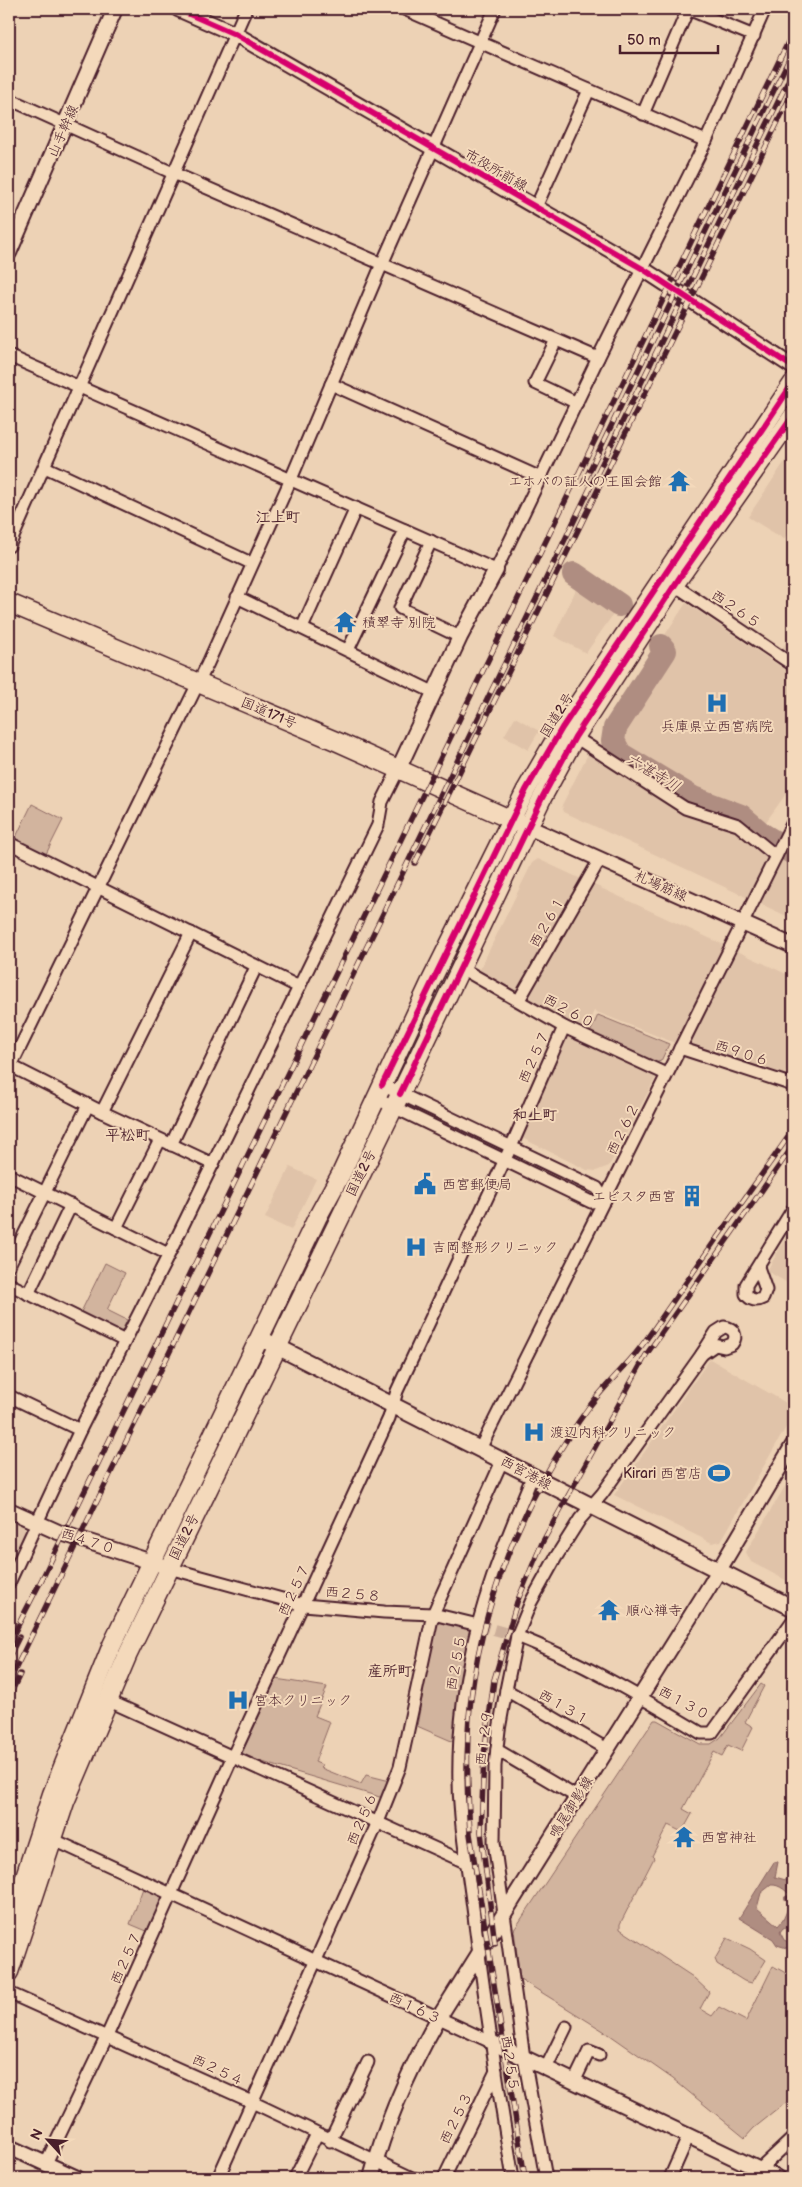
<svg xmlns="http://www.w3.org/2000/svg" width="802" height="2187" viewBox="0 0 802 2187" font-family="'Balsamiq Sans','Klee One',sans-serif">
	<rect width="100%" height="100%" fill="#edd2b5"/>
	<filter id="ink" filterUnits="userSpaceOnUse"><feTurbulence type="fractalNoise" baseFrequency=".02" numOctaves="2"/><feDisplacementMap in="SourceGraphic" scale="10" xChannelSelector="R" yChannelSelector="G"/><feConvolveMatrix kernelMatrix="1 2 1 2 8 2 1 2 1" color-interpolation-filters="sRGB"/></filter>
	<g filter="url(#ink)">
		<g fill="#e0c3a9">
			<path d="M793,449V531L791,529L784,539L748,517Z"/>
			<path d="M579,583L617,609L586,653L554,636Z"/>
			<path d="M686,603L793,675V784L763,826L743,809L701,795L625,747L620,740L623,730L663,668L649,659Z"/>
			<path d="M793,632V659L781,650Z"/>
			<path d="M515,717L539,731L528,750L504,736Z"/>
			<path d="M589,752L734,828L765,854L793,859V919L564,812L562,805Z"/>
			<path d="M538,859L793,977V1062L783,1076L675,1043L594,1011L585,1030L478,973L532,863Z"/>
			<path d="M572,1036L657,1075L609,1166L596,1171L587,1170L522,1138L567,1038Z"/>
			<path d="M290,1167L316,1179L291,1230L265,1218Z"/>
			<path d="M793,1225V1286L767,1271Z"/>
			<path d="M710,1359L793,1407V1415L721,1541L712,1543L614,1495Z"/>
			<path d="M793,1473V1584L751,1562L746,1552Z"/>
			<path d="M9,1517L22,1523L26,1532L9,1568Z"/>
		</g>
		<g fill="#d2b49e" stroke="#8e6a64">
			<path d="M32,804L63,820L45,856L14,841Z"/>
			<path d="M598,1015L669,1044L661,1061L655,1063L590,1033Z"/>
			<path d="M105,1263L125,1273L107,1310L127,1320L121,1333H116L80,1314Z"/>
			<path d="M439,1621L472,1628L456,1743L417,1726L435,1625Z"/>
			<path d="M276,1679L327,1687L315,1716L330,1722L315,1762L322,1765L321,1768L361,1784L366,1775L390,1781L383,1798L259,1761L242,1753Z"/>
			<path d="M761,1684L764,1686L745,1722L753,1727L741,1751L728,1745L722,1756L714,1752L683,1809L692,1814L682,1832L668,1825L652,1856L654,1858L620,1924V1929L693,1977L709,1992L700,2009L712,2016L719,2007L746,2021L773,1966L793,1977V2097L754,2128L745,2138L673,2079L610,2035L520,1979L514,1930L654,1720H657L700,1744H711L720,1738Z"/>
			<path d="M143,1888L161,1896L163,1901L149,1932L130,1924Z"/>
			<path d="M727,1938L750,1949L766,1960L752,1983L744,1981L717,1964L715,1959Z"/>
		</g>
		<path fill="#af8d81" stroke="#87615f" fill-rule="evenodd" d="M774,1862H778L775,1877L793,1882V1885L787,1887L793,1894V1927L783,1928L780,1932L784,1940L793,1944V1950L777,1945L773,1939L739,1918ZM771,1885C779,1884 789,1892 792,1899L783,1920L778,1926L757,1908L761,1893Z"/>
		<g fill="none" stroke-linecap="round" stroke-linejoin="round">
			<path stroke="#87615f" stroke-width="4" d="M786,1898L791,1896"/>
			<g stroke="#af8d81" stroke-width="24">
				<path d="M574,574L619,605"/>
				<path d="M661,646L665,651L615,728L613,741L620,754L693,798L741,816L763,835L793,853"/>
			</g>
			<path stroke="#ccae99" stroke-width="11" stroke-dasharray="11 5.5" stroke-linecap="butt" d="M478,1625L517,1636"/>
			<g stroke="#4a1f2b" stroke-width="15">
				<g id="minor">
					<path d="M404,9L706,141"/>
					<path d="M9,99L173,173L598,358"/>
					<path d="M643,114L688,9L754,36"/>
					<path d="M536,207L589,90"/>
					<path d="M556,340L535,383L577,403"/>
					<path d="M9,356L496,570L598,358L706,141L765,9"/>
					<path d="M331,384L541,478"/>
					<path d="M45,467L251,563"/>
					<path d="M431,541L400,608L460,637"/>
					<path d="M9,546L246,9"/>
					<path d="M670,582L793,665"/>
					<path d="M237,597L433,692"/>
					<path d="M302,628L356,508"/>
					<path d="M348,650L405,530"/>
					<path d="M575,737L685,808L738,825L776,856"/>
					<path d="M9,843L299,987"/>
					<path d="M461,968L564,1027L666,1074"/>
					<path d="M519,1000L600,859"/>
					<path d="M680,1048L790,1084L793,1079"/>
					<path d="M9,1065L102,1112L213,1164"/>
					<path d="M9,1070L208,663L291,479L382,264L495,9"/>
					<path d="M382,1085L597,1188L605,1200"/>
					<path d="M377,1099L591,1202L605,1200"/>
					<path d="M102,1112L191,933"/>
					<path d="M171,1145L256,967"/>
					<path d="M9,1175L168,1254"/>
					<path d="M116,1228L160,1140"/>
					<path d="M9,1265L88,1105"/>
					<path d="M758,1267L766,1290L763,1298C756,1302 750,1300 746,1294V1285L793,1209"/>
					<path d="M9,1284L125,1341"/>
					<path d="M28,1294L71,1205"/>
					<path d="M724,1327C734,1328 738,1336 732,1344L724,1347L715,1345L702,1354L716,1332Z"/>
					<path d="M9,1396L80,1430"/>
					<path d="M480,1449L793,822"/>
					<path d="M169,1568L304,1605L384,1612L433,1614L478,1625"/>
					<path d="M9,1583L80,1430L166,1260L378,825L382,802L398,770"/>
					<path d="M517,1636C582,1662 641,1697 701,1733H712L793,1620"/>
					<path d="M506,1690L607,1749"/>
					<path d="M107,1700L467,1863"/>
					<path d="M497,1750L577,1797"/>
					<path d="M52,1839L491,2042"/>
					<path d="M9,1993L252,2102L412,2178"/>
					<path d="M546,2068L566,2027"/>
					<path d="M574,2082L589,2051L599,2055"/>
					<path d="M330,2141L368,2062"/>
					<path d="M46,2163L107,2036L232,1758L389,1418L397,1391L515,1138L564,1027"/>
					<path d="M759,2170L793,2138"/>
					<path d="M218,2178L378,1822L400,1767L433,1614L502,1461"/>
					<path d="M295,2178L317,2134"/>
					<path d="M444,2178L496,2071"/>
					<path d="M513,2178C499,2094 486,2009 475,1924C471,1888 464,1852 461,1816C456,1769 460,1712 469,1666C480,1600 507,1538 532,1477"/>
					<path d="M546,2178L524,2058L494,1842L495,1766L499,1730L506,1690L517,1636L531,1602L556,1557L580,1519L602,1494L702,1354"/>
					<path d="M670,2178L689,2135"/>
				</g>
			</g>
			<g stroke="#4a1f2b" stroke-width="18">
				<g id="tertiary">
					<path d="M178,9L235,34L643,269L793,367"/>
					<path d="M9,253L115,9"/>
					<path d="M398,770L460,637L496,570"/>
					<path d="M528,827L793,946"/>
					<path d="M9,1510L58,1532L161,1565"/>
					<path d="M491,2042L777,2178"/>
					<path d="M9,2147L77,2178"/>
					<path d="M371,2178C386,2121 409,2070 438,2019L709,1587L793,1445"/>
				</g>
			</g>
			<g stroke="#4a1f2b" stroke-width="19">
				<path id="secondary" d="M260,1338L793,1608"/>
			</g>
			<g stroke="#4a1f2b" stroke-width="21">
				<g id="trunk">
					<path d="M9,603L338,742L523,825"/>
					<path d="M9,1925L52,1794L112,1645L317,1218L341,1174L431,981L526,790L562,728L793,383"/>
					<path d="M9,1972L65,1802L128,1654L412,1070L542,798L575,737L674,585L793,416"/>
				</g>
			</g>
			<use href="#minor" stroke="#f4d9bb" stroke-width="11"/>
			<use href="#tertiary" stroke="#f4d9bb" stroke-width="14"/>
			<use href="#secondary" stroke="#f4d9bb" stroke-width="15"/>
			<use href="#trunk" stroke="#f4d9bb" stroke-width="18"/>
			<g stroke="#4a1f2b" stroke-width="5.5">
				<g id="rail">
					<path d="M584,482L793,51"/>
					<path d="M415,863L793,91"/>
					<path d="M9,1643L42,1579L793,32"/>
					<path d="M9,1657L19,1637"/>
					<path d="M9,1682L793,71"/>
					<path d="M9,1697L20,1674"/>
					<path d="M495,1944L481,1832L484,1755L494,1680L517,1602L542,1543L646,1355L793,1146"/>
					<path d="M525,2178L470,1834C468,1795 466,1756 469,1717C479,1606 523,1498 589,1407C603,1388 621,1371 636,1353C654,1330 670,1305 687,1281C722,1230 758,1180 793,1130"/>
				</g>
			</g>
			<use href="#rail" stroke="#f4d9bb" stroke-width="4" stroke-dasharray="11" stroke-linecap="butt"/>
			<g stroke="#f4d9bb" stroke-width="9">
				<g id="cycleway">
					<path d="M178,9L235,34L643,269L793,367"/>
					<path d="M382,1085L526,790L562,728L793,383"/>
					<path d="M400,1094L542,798L575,737L684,571L793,416"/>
				</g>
			</g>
			<use href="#cycleway" stroke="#d6006c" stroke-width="6"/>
		</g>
	</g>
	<defs>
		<g id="temple-bare" transform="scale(1.725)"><path d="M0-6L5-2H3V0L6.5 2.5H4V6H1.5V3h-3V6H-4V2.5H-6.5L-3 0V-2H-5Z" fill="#1f6fb2" stroke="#f4d9bb" stroke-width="2.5" paint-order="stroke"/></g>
		<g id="hospital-bare" transform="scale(1.725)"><path d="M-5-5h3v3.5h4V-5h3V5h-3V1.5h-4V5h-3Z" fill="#1f6fb2" stroke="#f4d9bb" stroke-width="2.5" paint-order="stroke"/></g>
		<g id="civic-bare" transform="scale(1.725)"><path d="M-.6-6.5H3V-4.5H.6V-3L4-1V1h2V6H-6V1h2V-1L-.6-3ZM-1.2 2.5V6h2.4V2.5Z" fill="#1f6fb2" stroke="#f4d9bb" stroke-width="2.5" paint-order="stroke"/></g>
		<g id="building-bare" transform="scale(1.725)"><path d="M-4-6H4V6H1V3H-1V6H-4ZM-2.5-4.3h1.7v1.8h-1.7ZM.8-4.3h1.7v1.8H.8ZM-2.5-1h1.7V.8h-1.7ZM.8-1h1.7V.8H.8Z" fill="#1f6fb2" stroke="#f4d9bb" stroke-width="2.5" paint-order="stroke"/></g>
		<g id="stadium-bare" transform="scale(1.725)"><path d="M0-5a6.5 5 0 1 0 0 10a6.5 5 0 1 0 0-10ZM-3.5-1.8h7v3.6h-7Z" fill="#1f6fb2" stroke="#f4d9bb" stroke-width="2.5" paint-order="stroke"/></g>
	</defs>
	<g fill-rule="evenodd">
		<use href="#temple-bare" x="679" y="481"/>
		<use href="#temple-bare" x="345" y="622"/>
		<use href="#hospital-bare" x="717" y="703"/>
		<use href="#civic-bare" x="425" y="1184"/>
		<use href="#building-bare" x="692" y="1196"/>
		<use href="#hospital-bare" x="416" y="1247"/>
		<use href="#hospital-bare" x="534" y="1432"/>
		<use href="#stadium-bare" x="719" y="1473"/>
		<use href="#temple-bare" x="609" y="1610"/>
		<use href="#hospital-bare" x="238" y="1700"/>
		<use href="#temple-bare" x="684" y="1837"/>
	</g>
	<g text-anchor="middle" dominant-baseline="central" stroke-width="4" stroke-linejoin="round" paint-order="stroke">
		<g font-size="14" fill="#4a1f2b" stroke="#f4d9bb">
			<text transform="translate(63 131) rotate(-66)">山手幹線</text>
			<text transform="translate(496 170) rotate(30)">市役所前線</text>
			<text transform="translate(736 609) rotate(34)">西２６５</text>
			<text transform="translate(269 713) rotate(23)">国道171号</text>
			<text transform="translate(557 715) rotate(-58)">国道2号</text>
			<text transform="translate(661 886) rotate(24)">札場筋線</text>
			<text transform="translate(547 922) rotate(-60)">西２６１</text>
			<text transform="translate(569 1011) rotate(28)">西２６０</text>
			<text transform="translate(742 1053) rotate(18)">西９０６</text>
			<text transform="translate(534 1057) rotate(-66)">西２５７</text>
			<text transform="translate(623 1129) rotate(-64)">西２６２</text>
			<text transform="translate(361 1173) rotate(-64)">国道2号</text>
			<text transform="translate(526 1473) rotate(28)">西宮港線</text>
			<text transform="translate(184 1537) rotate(-64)">国道2号</text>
			<text transform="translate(88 1541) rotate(18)">西４７０</text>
			<text transform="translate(294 1590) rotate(-65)">西２５７</text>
			<text transform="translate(353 1594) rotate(5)">西２５８</text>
			<text transform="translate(456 1663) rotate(-80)">西２５５</text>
			<text transform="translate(684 1703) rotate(28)">西１３０</text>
			<text transform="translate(564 1707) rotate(30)">西１３１</text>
			<text transform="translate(484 1738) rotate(-83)">西１２９</text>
			<text transform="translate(571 1807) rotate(-58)">鳴尾御影線</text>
			<text transform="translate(362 1819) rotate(-67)">西２５６</text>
			<text transform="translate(126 1958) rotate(-66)">西２５７</text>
			<text transform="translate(415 2008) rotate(25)">西１６３</text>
			<text transform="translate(510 2063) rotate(81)">西２５５</text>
			<text transform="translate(218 2070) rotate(25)">西２５４</text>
			<text transform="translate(456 2118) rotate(-64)">西２５３</text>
		</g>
		<g font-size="14" fill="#4a1f2b" stroke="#f4d9bb" text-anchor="start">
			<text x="662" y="481" text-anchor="end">エホバの証人の王国会館</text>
			<text x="362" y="622">積翠寺 別院</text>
			<text x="717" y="726" text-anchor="middle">兵庫県立西宮病院</text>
			<text x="442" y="1184">西宮郵便局</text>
			<text x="676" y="1196" text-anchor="end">エビスタ西宮</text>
			<text x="432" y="1247">吉岡整形クリニック</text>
			<text x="550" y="1432">渡辺内科クリニック</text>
			<text x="702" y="1473" text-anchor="end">Kirari 西宮店</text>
			<text x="626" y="1610">順心禅寺</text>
			<text x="254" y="1700">宮本クリニック</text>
			<text x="701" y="1837">西宮神社</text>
		</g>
		<g font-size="15" font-weight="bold" fill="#4a1f2b" stroke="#f4d9bb">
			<text x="278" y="517">江上町</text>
			<text x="535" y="1115">和上町</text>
			<text x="128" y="1135">平松町</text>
			<text x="390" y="1671">産所町</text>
		</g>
		<g font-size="15" font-style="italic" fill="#633a40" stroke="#f4d9bb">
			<text transform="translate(653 773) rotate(31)">六湛寺川</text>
		</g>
	</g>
	<rect width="802" height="2187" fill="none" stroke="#f4d9bb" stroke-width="30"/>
	<rect x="15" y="15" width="772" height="2157" fill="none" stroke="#4a1f2b" stroke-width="2" filter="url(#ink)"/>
	<g transform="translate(48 2140) rotate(296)" stroke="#f4d9bb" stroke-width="4" paint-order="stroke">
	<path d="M0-4L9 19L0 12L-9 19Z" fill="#4a1f2b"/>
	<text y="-8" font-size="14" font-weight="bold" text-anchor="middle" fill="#4a1f2b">N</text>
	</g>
	<path d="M620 45v8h98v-8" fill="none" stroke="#4a1f2b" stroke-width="2.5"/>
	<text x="627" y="45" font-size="15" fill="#4a1f2b" stroke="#f4d9bb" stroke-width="4" paint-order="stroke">50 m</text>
</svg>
